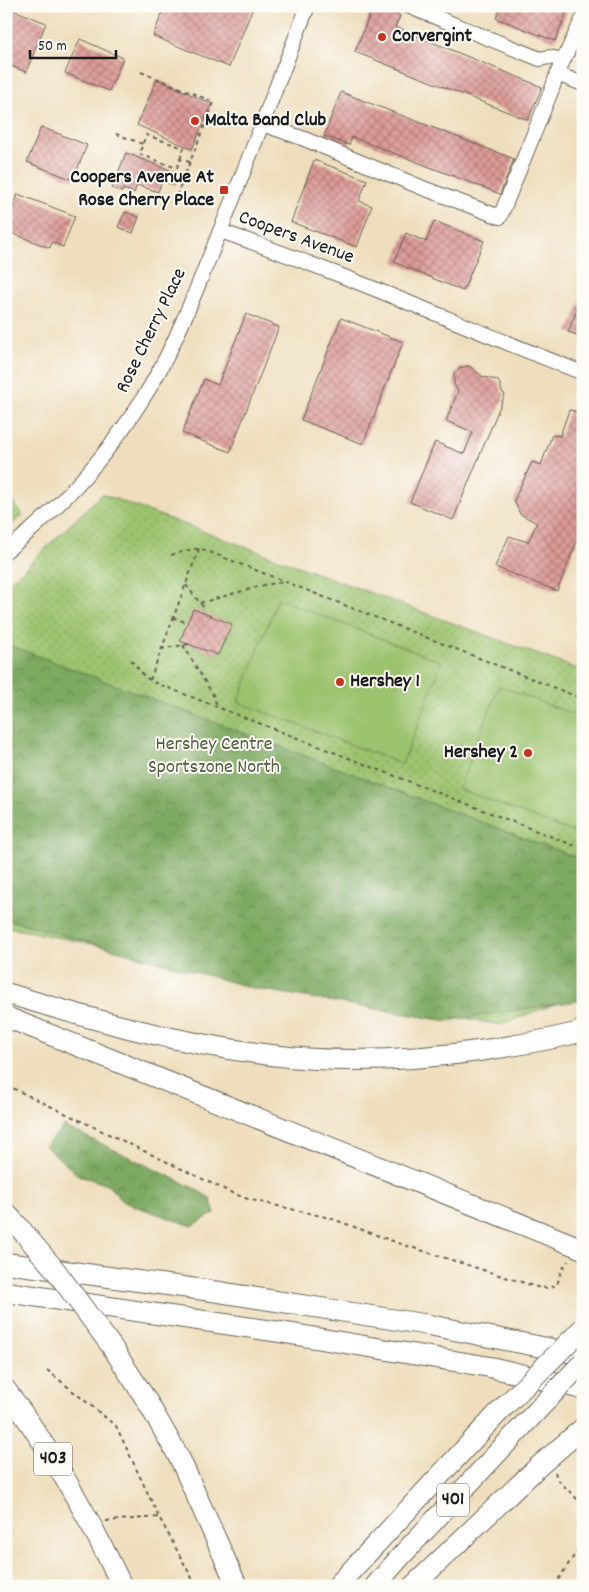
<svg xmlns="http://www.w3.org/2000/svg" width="589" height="1592" viewBox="0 0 589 1592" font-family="Dekko,sans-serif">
	<defs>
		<pattern id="grass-dots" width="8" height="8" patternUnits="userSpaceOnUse" patternTransform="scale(1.25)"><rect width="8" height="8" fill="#9cc36e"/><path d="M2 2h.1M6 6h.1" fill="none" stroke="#86a75f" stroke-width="1.8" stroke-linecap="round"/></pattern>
		<pattern id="forest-crowns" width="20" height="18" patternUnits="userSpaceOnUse" patternTransform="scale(1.25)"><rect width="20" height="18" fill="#7da961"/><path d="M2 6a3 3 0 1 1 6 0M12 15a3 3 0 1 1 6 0" fill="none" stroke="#66894f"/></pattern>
		<pattern id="building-cross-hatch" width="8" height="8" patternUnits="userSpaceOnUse" patternTransform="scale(1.25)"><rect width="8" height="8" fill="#dd9b98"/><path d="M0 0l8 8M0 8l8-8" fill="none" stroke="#b27e7b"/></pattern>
	</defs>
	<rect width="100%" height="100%" fill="#fdfcf7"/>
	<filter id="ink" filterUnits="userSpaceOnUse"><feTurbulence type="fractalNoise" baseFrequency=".02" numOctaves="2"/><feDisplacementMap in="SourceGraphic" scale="10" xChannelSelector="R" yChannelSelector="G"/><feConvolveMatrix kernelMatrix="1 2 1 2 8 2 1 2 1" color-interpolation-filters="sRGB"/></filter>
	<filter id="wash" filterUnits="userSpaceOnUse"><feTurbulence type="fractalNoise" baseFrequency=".0096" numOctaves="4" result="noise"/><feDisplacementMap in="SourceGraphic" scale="20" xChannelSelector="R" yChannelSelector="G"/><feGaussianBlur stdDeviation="1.12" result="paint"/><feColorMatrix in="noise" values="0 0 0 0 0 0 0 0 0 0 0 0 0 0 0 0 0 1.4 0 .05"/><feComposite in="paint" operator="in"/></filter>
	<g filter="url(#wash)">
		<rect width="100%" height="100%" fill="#eedebd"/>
		<g fill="url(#grass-dots)" stroke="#5c7045">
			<path d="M102,494L583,671V993L500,1025L6,927V583L20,573Z"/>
			<path d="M6,496L21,511L22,516L6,528Z"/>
		</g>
		<g fill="url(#forest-crowns)" stroke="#4c623e">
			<path d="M6,644L583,860V1000L447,1021L252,988L6,919Z"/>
			<path d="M64,1126L194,1188L210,1198L215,1213L192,1226L123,1202L108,1185L78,1175L45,1146Z"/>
		</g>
		<g fill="#9cc36e" stroke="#5c7045">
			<path d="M278,599L442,662L402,764L238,702Z"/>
			<path d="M499,686L583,718V836L459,789Z"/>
		</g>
		<g id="blocks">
			<g fill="url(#building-cross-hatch)">
				<path d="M165,6H188L199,11L201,6H248V8L252,10L229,67L153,36Z"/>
				<path d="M373,6L400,16L395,27L542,87L528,120L355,52Z"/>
				<path d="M501,6H569L555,41L496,18Z"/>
				<path d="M6,7L46,23L26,72L6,64Z"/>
				<path d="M80,39L123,58L109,91L65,73Z"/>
				<path d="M157,79L212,104L192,149L137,125Z"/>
				<path d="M341,92L514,159L500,194L352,137L349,145L324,136Z"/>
				<path d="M41,127L87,145L73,180L27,162Z"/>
				<path d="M126,153L180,174L175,185L162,181L158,192L137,185L134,193L123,189L122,192L112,188Z"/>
				<path d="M314,160L367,180L359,201L372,206L357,247L291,222Z"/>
				<path d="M18,194L75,216L63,247L52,242L50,248L6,231V224Z"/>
				<path d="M125,212L139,217L133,233L118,227Z"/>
				<path d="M434,221L484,241L463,291L394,262L406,233L426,242Z"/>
				<path d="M582,297H583V337L568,332Z"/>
				<path d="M246,314L279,327L230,452L182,433L204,379L218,385Z"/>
				<path d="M341,318L403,342L363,444L301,420Z"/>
				<path d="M468,366L472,368L483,377L497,380L500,384L502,392L505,394L453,520L410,502L435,442L464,454L473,432L446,421L458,391L454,384V375L460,368Z"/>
				<path d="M569,410L583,413V526L557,591L495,567L509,536L528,542L537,523L520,514L514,500L532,462L541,465L552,435L560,436Z"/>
				<path d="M193,609L232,624L218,655L180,641Z"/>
			</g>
		</g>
	</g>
	<g filter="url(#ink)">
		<use href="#blocks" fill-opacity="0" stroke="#666054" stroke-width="1"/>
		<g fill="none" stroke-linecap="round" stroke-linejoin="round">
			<g stroke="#666054" stroke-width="16">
				<g id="minor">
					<path d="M408,6L540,59L549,57L563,60"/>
					<path d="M557,74L583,84"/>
					<path d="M262,124L302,138L423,188L500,217L552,89L557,74L583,18"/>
					<path d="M220,231C343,273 462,326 583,373"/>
					<path d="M6,551C59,509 106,457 142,400C171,355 190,305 210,256C244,173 275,89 308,6"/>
				</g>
			</g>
			<g stroke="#666054" stroke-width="22">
				<g id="highway">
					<path d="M6,993C93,1020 180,1044 271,1055C342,1064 416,1060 486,1050C518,1045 551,1040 583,1031"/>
					<path d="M6,1017L583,1249"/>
					<path d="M6,1213L18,1226"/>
					<path d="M6,1263L219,1292L429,1325L583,1355"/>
					<path d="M6,1292L280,1332L490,1367L583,1389"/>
					<path d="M112,1347L147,1401L180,1459L237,1586"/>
					<path d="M6,1390C52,1451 89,1517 122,1586"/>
					<path d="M337,1586L498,1413"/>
					<path d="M375,1586L402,1555L533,1415"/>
					<path d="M413,1586L539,1466L583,1428"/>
				</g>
			</g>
			<g stroke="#666054" stroke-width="2" stroke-dasharray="4 4" stroke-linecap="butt">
				<path d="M141,72L214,102L174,202"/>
				<path d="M116,134L143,144L139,154L177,168L180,159L190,162"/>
				<path d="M143,143L146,135L184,148L180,159"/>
				<path d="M171,555L193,549H202L583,699"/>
				<path d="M186,585L204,608"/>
				<path d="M200,603L264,585L284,582"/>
				<path d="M173,617L187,623"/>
				<path d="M183,645L213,695L217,706"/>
				<path d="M161,649L189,644"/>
				<path d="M131,660L144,676L153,682L583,849"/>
				<path d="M150,680L199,549"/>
				<path d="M6,1085L232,1193L248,1199L330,1218L398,1243L537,1287L547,1288L557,1285L561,1271L568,1261"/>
				<path d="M47,1370L116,1426L159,1517L192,1578L194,1586"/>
				<path d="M555,1472L557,1479L583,1505"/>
				<path d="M106,1521L159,1517"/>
				<path d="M554,1586L583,1542"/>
			</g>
			<use href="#minor" stroke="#fff" stroke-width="14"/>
			<use href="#highway" stroke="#fff" stroke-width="20"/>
			<g stroke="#666054" stroke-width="22" stroke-linecap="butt">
				<g id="highway-bridge">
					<path d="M18,1226L56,1271L112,1347"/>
					<path d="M498,1413L583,1328"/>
					<path d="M533,1415L583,1362"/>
				</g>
			</g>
			<use href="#highway-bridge" stroke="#fff" stroke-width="20"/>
		</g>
	</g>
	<g fill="#c8321e" stroke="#fdfcf7" stroke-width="2">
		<circle cx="382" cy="37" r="5"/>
		<circle cx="195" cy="121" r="5"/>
		<rect x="219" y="185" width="10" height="10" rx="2.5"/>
		<circle cx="340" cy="682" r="5"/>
		<circle cx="528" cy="753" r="5"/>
	</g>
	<g text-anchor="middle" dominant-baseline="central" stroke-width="4" stroke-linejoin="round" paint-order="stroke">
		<g fill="#fdfcf7" stroke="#605f5e" stroke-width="1">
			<rect x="34" y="1442.5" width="38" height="33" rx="4"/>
			<rect x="437" y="1483.5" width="32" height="33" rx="4"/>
		</g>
		<g font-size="19" font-weight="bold" fill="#1c1c1c">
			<text x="53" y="1459">403</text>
			<text x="453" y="1500">401</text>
		</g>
		<g font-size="20" font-weight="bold" fill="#1c1c1c" stroke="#fdfcf7" text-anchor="start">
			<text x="392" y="37">Corvergint</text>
			<text x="205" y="121">Malta Band Club</text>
			<text x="214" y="178" text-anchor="end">Coopers Avenue At<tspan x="214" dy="23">Rose Cherry Place</tspan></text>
			<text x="350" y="682">Hershey 1</text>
			<text x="518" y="753" text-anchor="end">Hershey 2</text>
		</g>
		<g font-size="20" fill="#1c1c1c" stroke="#fdfcf7">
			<text transform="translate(296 238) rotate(20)">Coopers Avenue</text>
			<text transform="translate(152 331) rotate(-64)">Rose Cherry Place</text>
		</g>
		<g font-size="20" fill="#4f5f3d" stroke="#fdfcf7">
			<text x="214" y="745">Hershey Centre<tspan x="214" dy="23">Sportszone North</tspan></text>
		</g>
	</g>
	<rect width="589" height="1592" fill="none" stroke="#fdfcf7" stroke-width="25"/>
	<path d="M30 50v8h86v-8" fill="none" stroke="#1c1c1c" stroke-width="2.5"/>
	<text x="38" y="50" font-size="15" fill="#1c1c1c" stroke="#fdfcf7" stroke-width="4" paint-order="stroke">50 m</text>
</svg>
